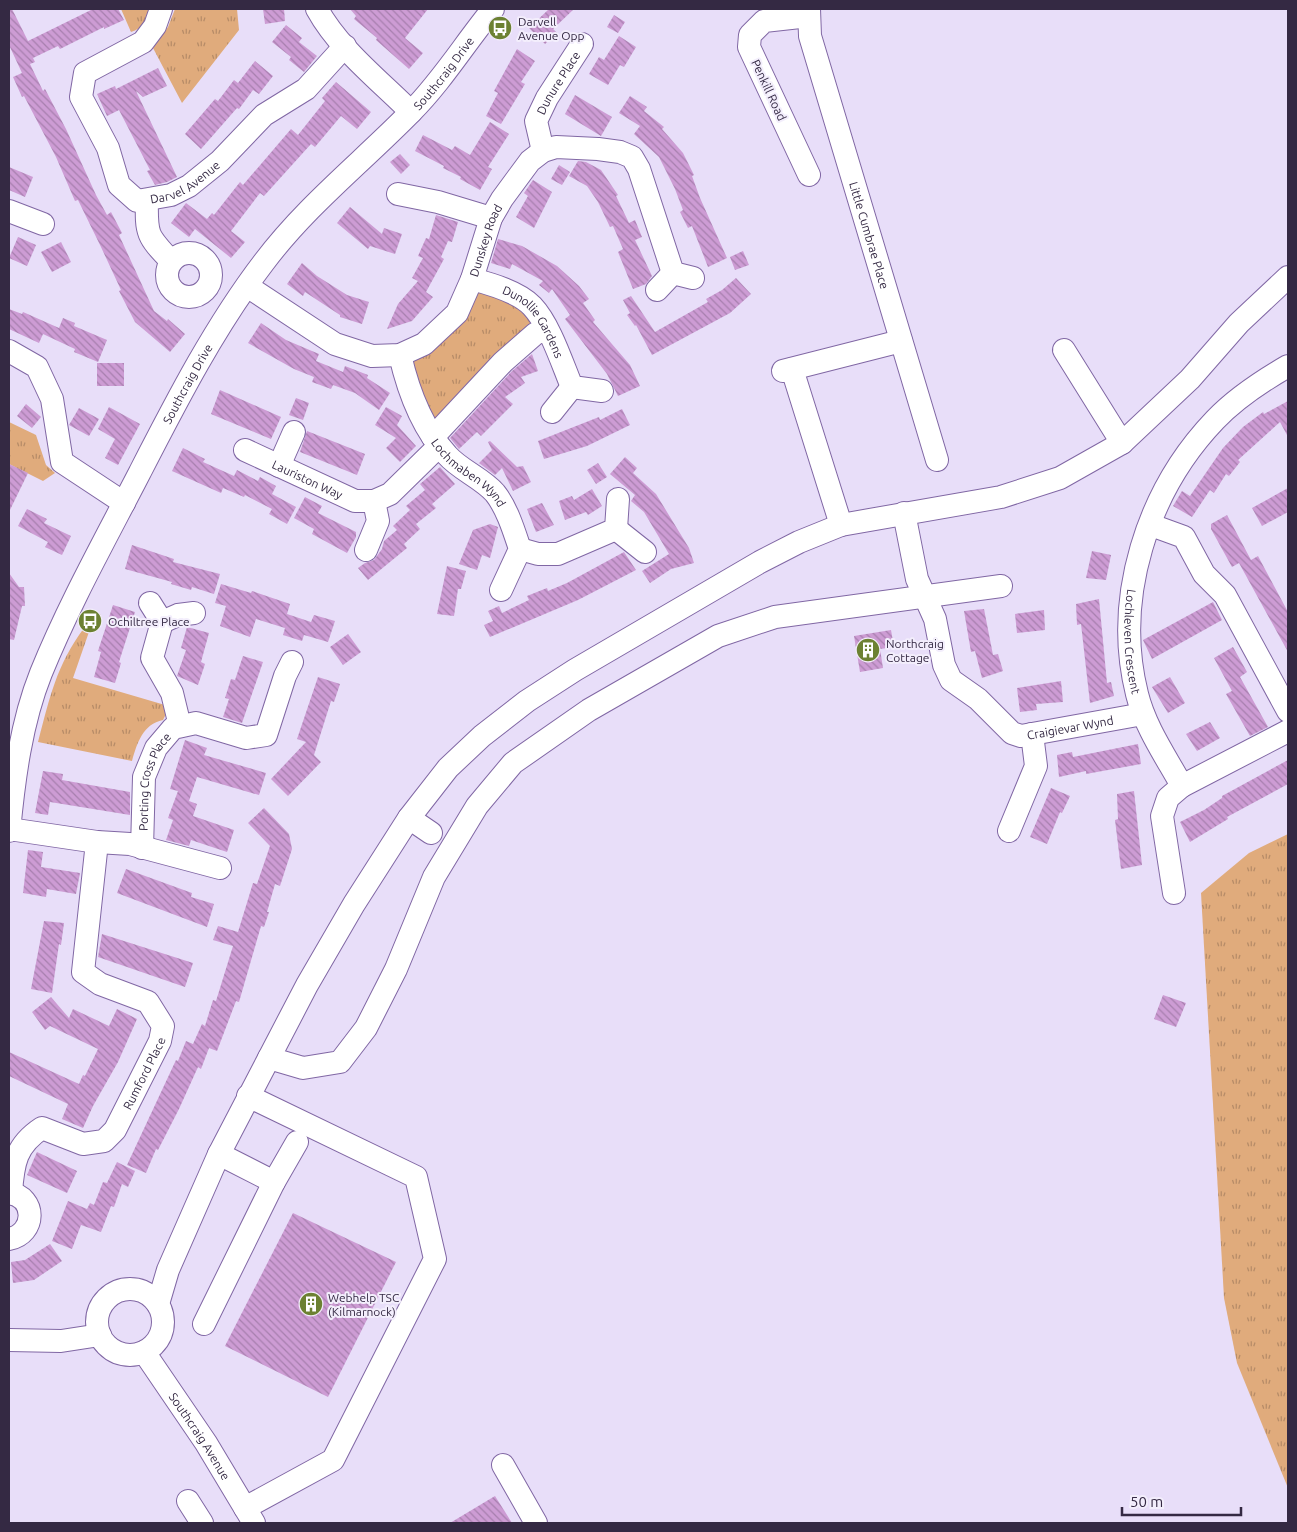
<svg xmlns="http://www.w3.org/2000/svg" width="1297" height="1532" viewBox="0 0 1297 1532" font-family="Ubuntu,sans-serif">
	<defs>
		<pattern id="grass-tufts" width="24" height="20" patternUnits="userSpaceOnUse" patternTransform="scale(1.25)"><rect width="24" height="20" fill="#e0ab7c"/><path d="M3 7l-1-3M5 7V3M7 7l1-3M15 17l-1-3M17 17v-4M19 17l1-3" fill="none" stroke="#b68b67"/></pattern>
		<pattern id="building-back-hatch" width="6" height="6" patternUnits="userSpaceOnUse" patternTransform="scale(1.25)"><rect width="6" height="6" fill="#cd9cd4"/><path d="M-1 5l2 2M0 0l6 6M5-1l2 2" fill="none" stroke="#a77fae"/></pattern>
	</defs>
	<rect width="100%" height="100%" fill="#e8def9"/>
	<g fill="url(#grass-tufts)">
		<path d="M121,9H150C146,19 143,29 131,32Z"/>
		<path d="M175,9H237L239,30L182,103L153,48L168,27Z"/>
		<path d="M473,281L540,320L434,434L405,366Z"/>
		<path d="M9,422L36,435L46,465L55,473L43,481L9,464Z"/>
		<path d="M84,628L90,629L73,678L165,705L167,712L163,720C143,724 137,743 132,761L38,742C50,697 56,666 84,628Z"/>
		<path d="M1288,834V1488L1237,1363L1224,1298L1201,893L1249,853Z"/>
	</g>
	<g fill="url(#building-back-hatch)">
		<path d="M9,9H12L28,41L93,9H118L124,20L104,29V27L60,49L58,46L33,58L35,62L30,64L43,91L45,89L66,129L96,195L107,215L111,212L122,233L119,235L154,311L167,321L168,319L185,334L170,352L135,322L119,291L121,290L101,247L78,200L75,201L56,157L24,96L22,97L13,77L22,73L9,45Z"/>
		<path d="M263,9H284L285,21L265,24Z"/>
		<path d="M350,9H428L405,38L423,53L409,69L376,40L377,38L354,19L356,16Z"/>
		<path d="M549,9H574L553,29L557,33L545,44L529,28Z"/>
		<path d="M614,15L625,22L618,33L607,27Z"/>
		<path d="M286,25L302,38L299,42L317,56L304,72L289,60L291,57L272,42Z"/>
		<path d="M619,36L636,47L624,67L620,65L608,85L589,74L599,57L604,60Z"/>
		<path d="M517,49L535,61L521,82L525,84L501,124L486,116L498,93L494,91Z"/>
		<path d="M255,61L273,76L259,94L253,90L239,109L237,108L201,149L185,134L215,99L218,101L234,80L238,83Z"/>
		<path d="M158,68L167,86L143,97L136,91L177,177L167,182L155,185L147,171L150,170L119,110L107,116L97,94L115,86L116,89Z"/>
		<path d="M336,82L371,112L357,129L341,116L315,147L311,144L264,196L260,193L231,231L245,242L231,258L195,229L189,237L171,223L186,203L207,219L212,213L214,215L240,182L243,185L291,129L298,135L325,101L322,98Z"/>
		<path d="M575,95L612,117L601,136L565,114Z"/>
		<path d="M630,96L647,107L644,111L664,127L662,129L683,153L694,175L692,176L700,198L727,258L708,267L692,226L688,228L680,212L683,210L675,189L659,157L634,134L640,126L619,113Z"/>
		<path d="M490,122L509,134L488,167L492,169L480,190L460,179L461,177L443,168L444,166L415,151L423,135L452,150L455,146L470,155Z"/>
		<path d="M400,154L410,165L401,174L390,162Z"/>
		<path d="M578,161L586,162L601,170L618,195L616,196L629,223L635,220L642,237L635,240L652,276L646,284L633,289L618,252L623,249L613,226L610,227L598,202L587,186L569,176Z"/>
		<path d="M559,165L570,172L562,185L551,179Z"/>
		<path d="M9,167L33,177L25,197L9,190Z"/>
		<path d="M533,180L552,192L534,228L516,217L528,196L524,193Z"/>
		<path d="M350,207L382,234L384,228L402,234L395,254L370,246L368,249L337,223Z"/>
		<path d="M436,215L458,222L452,242L448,241L441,257L444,259L426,292L433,297L412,321L387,329L398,304L418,281L412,278L423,258L418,256L426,238L429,239Z"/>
		<path d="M18,237L36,245L27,266L9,258Z"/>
		<path d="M498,239L522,246L557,266L579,286L589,299L583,303L595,320L593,322L630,365L640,386L618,396L607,374L565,319L570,315L552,289L549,293L539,285L543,281L512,264L510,269L491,263Z"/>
		<path d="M61,242L71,262L52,272L41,252Z"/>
		<path d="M743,251L749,265L735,270L730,257Z"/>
		<path d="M302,263L317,276L347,295L369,302L362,324L340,317V315L305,292L303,296L287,284Z"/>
		<path d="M736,278L751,294L730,313L652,355L636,325L635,326L627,315L630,313L623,300L631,296L655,332L708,302L706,299L722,290Z"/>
		<path d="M9,309L22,314L23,312L59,328L63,318L75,323L74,326L107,340L98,362L74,352L75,349L43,334L39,343L9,329Z"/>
		<path d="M261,323L286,340L319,354L316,361L343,372L345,366L368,375L367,378L390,393L379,410L355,393L333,385L331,389L312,382L314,377L294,369L248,343Z"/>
		<path d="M532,354L538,371L521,377L525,383L505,397L513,404L481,436L477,432L459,449L450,438L512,371Z"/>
		<rect x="97" y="363" width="27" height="23"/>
		<path d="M220,390L281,417L271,439L211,414Z"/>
		<path d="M296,398L309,403L303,420L289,415Z"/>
		<path d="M1288,401V437L1280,422L1238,460L1240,462L1229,476L1226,474L1214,493L1210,490L1192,517L1173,506L1182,491L1190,496L1223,448L1243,427L1263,412L1264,414Z"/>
		<path d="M26,404L41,417L32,428L17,416Z"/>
		<path d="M109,407L140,424L118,465L105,458L115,439L98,429Z"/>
		<path d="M386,407L402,416L397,425L416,446L400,462L386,448L396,438L375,425Z"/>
		<path d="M79,408L99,419L89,436L69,425Z"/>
		<path d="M622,409L630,425L587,446L544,459L538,441L599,417L600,420Z"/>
		<path d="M307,431L365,454L357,475L300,452Z"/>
		<path d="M490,441L517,467L523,466L531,482L513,491L502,468L495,475L479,463L492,450L488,442Z"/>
		<path d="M183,448L205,459L203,462L234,476L237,470L258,481L260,477L276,486L272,494L296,507L287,524L269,514L272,509L245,495L244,497L223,488L221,493L172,471Z"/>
		<path d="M625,457L637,468L633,473L656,494L689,548L694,563L671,569L650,583L642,571L669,554L644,512L631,501L635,495L610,474Z"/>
		<path d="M598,463L607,477L596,484L587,470Z"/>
		<path d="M9,464L28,473L9,512Z"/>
		<path d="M440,467L455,484L432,504L436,508L416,524L420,529L404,544L407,548L368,580L358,568L365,563L374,560L382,549L384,541L397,530L393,526L410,510L406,506L425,490L420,484Z"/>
		<path d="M1288,488V512L1262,526L1252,508Z"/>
		<path d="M592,489L602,506L588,515L586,512L565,520L559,501L572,496L574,500Z"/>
		<path d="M305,497L322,506L318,513L356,532V537L347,553L312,534L314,529L294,518Z"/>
		<path d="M542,503L554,525L536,532L527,509Z"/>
		<path d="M27,509L47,519L44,523L71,536L62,555L45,547L48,542L18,526Z"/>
		<path d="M1227,515L1251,560L1258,556L1288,612V652L1239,563L1232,567L1211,529V524Z"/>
		<path d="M490,524L498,527L490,558L482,555L477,570L459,564L473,530Z"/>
		<path d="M132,545L174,559L173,562L220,574L214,594L192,587L191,590L171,584L172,582L125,569Z"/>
		<path d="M1092,551L1111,555L1106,580L1086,578Z"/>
		<path d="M624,552L636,570L578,600L490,637L484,625L493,621L488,611L499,606L502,613L529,600L527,596L547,588L548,591L567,583Z"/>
		<path d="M447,566L466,571L461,589H458L454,616L437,614Z"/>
		<path d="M9,573L19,587H24L25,606H22L14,640L9,639Z"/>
		<path d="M221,584L251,593L252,591L290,604L287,614L311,622L314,615L335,621L328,642L304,635L302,641L283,635L285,628L256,619L250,637L220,626L226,606L215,603Z"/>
		<path d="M1099,599L1107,683L1111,682L1114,696L1090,703L1081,624L1077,625L1076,604Z"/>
		<path d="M1213,602L1222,620L1152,659L1143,640Z"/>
		<path d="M113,605L135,612L119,662L121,663L115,683L94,677L101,652L98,651Z"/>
		<path d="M984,609L993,655L998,654L1003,671L982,678L975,651L971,652L964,611Z"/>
		<path d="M1044,610L1045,630L1017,633L1015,614Z"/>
		<path d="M187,627L209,633L201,662L205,664L198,685L177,676L186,650L181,648Z"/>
		<path d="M891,630L894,647L880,649L883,668L860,672L854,636Z"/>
		<path d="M348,634L361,652L343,665L330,647Z"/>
		<path d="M1233,647L1247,672L1240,677L1268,727L1250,736L1226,694L1232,691L1214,658Z"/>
		<path d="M243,656L263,662L242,723L223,717L229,699L225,698L231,679L235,680Z"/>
		<path d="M318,677L340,684L334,702L331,701L314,755L321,762L288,796L271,779L306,742L297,739Z"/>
		<path d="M1170,677L1185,703L1168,713L1152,687Z"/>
		<path d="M1061,681L1063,702L1036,704L1037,710L1020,712L1017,688Z"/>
		<path d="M1210,722L1220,738L1197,751L1186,734Z"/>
		<path d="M185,740L207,748L204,755L266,773L259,795L197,777L189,801L197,804L193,816L234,830L227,852L191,840L189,846L166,840L173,820L168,818L178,791L170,789Z"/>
		<path d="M1138,744L1141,764L1086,774V771L1059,777L1057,755L1072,752L1073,757Z"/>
		<path d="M1288,760V784L1227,817L1228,819L1190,842L1180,822L1204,810L1222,798V796Z"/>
		<path d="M43,771L63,774L62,780L130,792V815L50,802L48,815L35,813Z"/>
		<path d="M1051,788L1070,796L1062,813L1060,812L1047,844L1030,837Z"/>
		<path d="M1134,791L1142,865L1121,869L1115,820L1118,819L1117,794Z"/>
		<path d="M264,808L289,834L292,849L280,886L275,884L267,912H269L264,927L261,926L239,1002L236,1001L217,1051L209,1048L201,1069L198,1067L179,1109L158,1150L156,1149L146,1173L127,1165L176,1060L178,1061L186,1041L193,1044L202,1024L205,1026L213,1000L216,1001L233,946L213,940L218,926L238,932L253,883L257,884L270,846L248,823Z"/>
		<path d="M28,850L43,852L41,867L80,873L76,894L47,889L46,897L23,893Z"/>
		<path d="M126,869L192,893L191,897L214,904L207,927L117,893Z"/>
		<path d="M44,921L64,923L61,945L59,944L52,993L31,989Z"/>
		<path d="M102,934L193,963L185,987L98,957Z"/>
		<path d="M1163,995L1186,1003L1176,1027L1154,1019Z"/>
		<path d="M51,997L69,1018L73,1009L109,1026L117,1009L137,1019L118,1062L93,1106L83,1128L62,1119L68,1104L9,1076V1052L79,1084L83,1075L85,1076L98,1049L50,1026L45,1030L32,1012Z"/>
		<path d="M37,1152L77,1171L67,1193L27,1175Z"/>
		<path d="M117,1162L135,1171L128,1187L122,1184L114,1207L111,1206L101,1232L81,1225L72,1249L52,1241L68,1201L87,1209L90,1203L94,1205L103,1182L107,1183Z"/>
		<path d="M293,1213L396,1262L328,1397L225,1346Z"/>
		<path d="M50,1244L62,1261L34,1280L13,1283L11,1262L25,1260Z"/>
		<path d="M495,1496L512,1523H450Z"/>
	</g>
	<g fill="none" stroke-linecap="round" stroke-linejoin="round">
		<g stroke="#8067a4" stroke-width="24">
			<g id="minor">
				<path id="s1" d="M161,9L155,26L143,42L85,73L81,97L108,148L119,185L137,201L171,195L189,186L220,161L264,115L306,89L345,46"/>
				<path d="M317,9C339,49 379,80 411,112"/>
				<path id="s2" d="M809,9L810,36L937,460"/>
				<path id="s3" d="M543,151L536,121L547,98L582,44"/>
				<path d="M809,175L749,47L750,35L764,21L809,16"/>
				<path d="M398,194L438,202L491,218"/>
				<path d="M147,200C146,234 147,236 171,261"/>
				<path d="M9,211L43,224"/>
				<circle cx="189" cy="275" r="22"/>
				<path id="s4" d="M472,279C491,284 519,292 532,306C550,325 562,363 572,387L602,391"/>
				<path id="s5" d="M247,286L335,344L372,356L400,355L424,344L457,313L472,279L491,218L502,199L530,161L543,151L556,147L598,149L620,152L632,157L639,169L673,273L693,278"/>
				<path d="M657,290L673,273"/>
				<path d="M1064,350L1122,443"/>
				<path d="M9,351L37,367L52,399L62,462L124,503"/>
				<path id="s6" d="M400,355C408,390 422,428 447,455C460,470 482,478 495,493C507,508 514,531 520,549L501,590"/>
				<path id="s7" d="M1288,366C1262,381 1236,398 1215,420C1147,491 1113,598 1137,694C1145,727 1166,757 1182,786L1288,731"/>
				<path d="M792,369L841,525"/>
				<path d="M783,371L901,341"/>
				<path d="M552,412L572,387"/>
				<path d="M433,437L503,362L535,334L546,328"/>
				<path id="s8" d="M245,450L355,501H374L390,494L439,446"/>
				<path d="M279,466L294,432"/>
				<path id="s9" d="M904,513L917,579L935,619L944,665L951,680L978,699L1012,733L1021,736L1143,714"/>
				<path d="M1151,525L1184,537L1204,574L1225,595L1288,711"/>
				<path d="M616,529L645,552"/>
				<path d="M520,549L538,554H558L616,529L618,499"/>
				<path d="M366,550L378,521L374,501"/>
				<path d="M150,603L162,622L152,658L172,693L180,726"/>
				<path d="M162,622L178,615L194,613"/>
				<path d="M409,818L431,833"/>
				<path d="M9,829L97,842L130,844L220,868"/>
				<path id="s10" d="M9,831C14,779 21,723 41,673C69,604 106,538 140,472C177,400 215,326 264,262C306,206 362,162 411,112C442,81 465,43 493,9"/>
				<path d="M1009,831L1036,766L1032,734"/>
				<path id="s11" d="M142,848L144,777L156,748L173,728L196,723L246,738L266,735L285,676L292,662"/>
				<path d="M1174,893L1162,816L1168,798L1182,786"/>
				<path d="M269,1058L303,1068L340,1062L366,1028L396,969L434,877L477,806L513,763L589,710L718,636L775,617L1001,586"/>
				<path d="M219,1154L274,1182L297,1142"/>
				<path d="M9,1193C37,1197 36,1234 9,1239"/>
				<path id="s12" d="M11,1193C13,1163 16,1145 42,1128L83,1144L104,1141L115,1130L160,1041L163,1026L148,1002L100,984L83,972L97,842"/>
				<circle cx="130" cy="1322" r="33"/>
				<path d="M158,1304L168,1270L219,1154L307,985L354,904L409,818L448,768L482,736L527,701L575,670L760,562L799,542L841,525L1001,497L1060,478L1122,443L1190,379L1239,323L1288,277"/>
				<path d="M204,1324L274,1182"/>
				<path d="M9,1340L61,1341L100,1335"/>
				<path id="s13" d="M144,1352L206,1443L254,1523"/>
				<path d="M503,1465L536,1523"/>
				<path d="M188,1501L202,1523"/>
				<path d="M245,1508L333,1460L435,1259L416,1177L248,1096"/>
			</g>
		</g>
		<use href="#minor" stroke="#fff" stroke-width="22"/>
	</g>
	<defs>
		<g id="bus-disc" transform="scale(1.25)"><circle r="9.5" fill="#6c8132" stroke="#f3eefc"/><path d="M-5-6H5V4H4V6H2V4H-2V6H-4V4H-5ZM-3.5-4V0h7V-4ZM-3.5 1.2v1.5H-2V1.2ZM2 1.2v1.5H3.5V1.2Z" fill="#fff"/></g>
		<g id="building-disc" transform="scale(1.25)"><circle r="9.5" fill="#6c8132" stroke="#f3eefc"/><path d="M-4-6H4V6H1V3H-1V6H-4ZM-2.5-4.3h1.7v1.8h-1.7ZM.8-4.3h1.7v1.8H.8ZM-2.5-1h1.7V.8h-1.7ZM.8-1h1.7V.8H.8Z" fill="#fff"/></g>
	</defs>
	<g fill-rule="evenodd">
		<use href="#bus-disc" x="500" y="28"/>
		<use href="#bus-disc" x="90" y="621"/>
		<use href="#building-disc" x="868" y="650"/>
		<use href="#building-disc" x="311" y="1304"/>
	</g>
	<g text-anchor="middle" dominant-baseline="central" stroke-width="4" stroke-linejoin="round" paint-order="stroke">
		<g font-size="12" fill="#342943" stroke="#f3eefc" text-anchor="start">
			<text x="518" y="21">Darvell<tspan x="518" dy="14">Avenue Opp</tspan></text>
			<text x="108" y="621">Ochiltree Place</text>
			<text x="886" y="643">Northcraig<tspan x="886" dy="14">Cottage</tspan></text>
			<text x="328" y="1297">Webhelp TSC<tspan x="328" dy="14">(Kilmarnock)</tspan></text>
		</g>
		<g font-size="12" fill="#342943" stroke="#f3eefc">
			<text stroke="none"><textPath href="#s10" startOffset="891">Southcraig Drive</textPath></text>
			<text stroke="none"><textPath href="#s3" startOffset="75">Dunure Place</textPath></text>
			<text transform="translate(769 90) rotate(65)">Penkill Road</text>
			<text stroke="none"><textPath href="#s1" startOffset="301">Darvel Avenue</textPath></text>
			<text stroke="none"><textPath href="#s2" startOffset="235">Little Cumbrae Place</textPath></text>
			<text stroke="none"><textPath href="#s5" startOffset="322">Dunskey Road</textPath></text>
			<text stroke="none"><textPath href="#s4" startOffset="79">Dunollie Gardens</textPath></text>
			<text stroke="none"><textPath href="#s10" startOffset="486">Southcraig Drive</textPath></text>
			<text stroke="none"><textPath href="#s6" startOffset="140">Lochmaben Wynd</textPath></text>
			<text stroke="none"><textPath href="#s8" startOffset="69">Lauriston Way</textPath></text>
			<text stroke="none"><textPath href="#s7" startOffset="335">Lochleven Crescent</textPath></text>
			<text stroke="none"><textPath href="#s9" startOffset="315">Craigievar Wynd</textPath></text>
			<text stroke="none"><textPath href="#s11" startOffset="69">Porting Cross Place</textPath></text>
			<text stroke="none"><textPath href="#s12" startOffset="220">Rumford Place</textPath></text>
			<text stroke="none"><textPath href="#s13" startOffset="101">Southcraig Avenue</textPath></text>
		</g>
	</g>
	<rect width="1297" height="1532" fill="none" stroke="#342943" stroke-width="20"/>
	<path d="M1122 1507v8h119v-8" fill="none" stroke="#342943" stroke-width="2.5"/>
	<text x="1130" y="1507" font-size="15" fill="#342943" stroke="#f3eefc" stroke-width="4" paint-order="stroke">50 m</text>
</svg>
